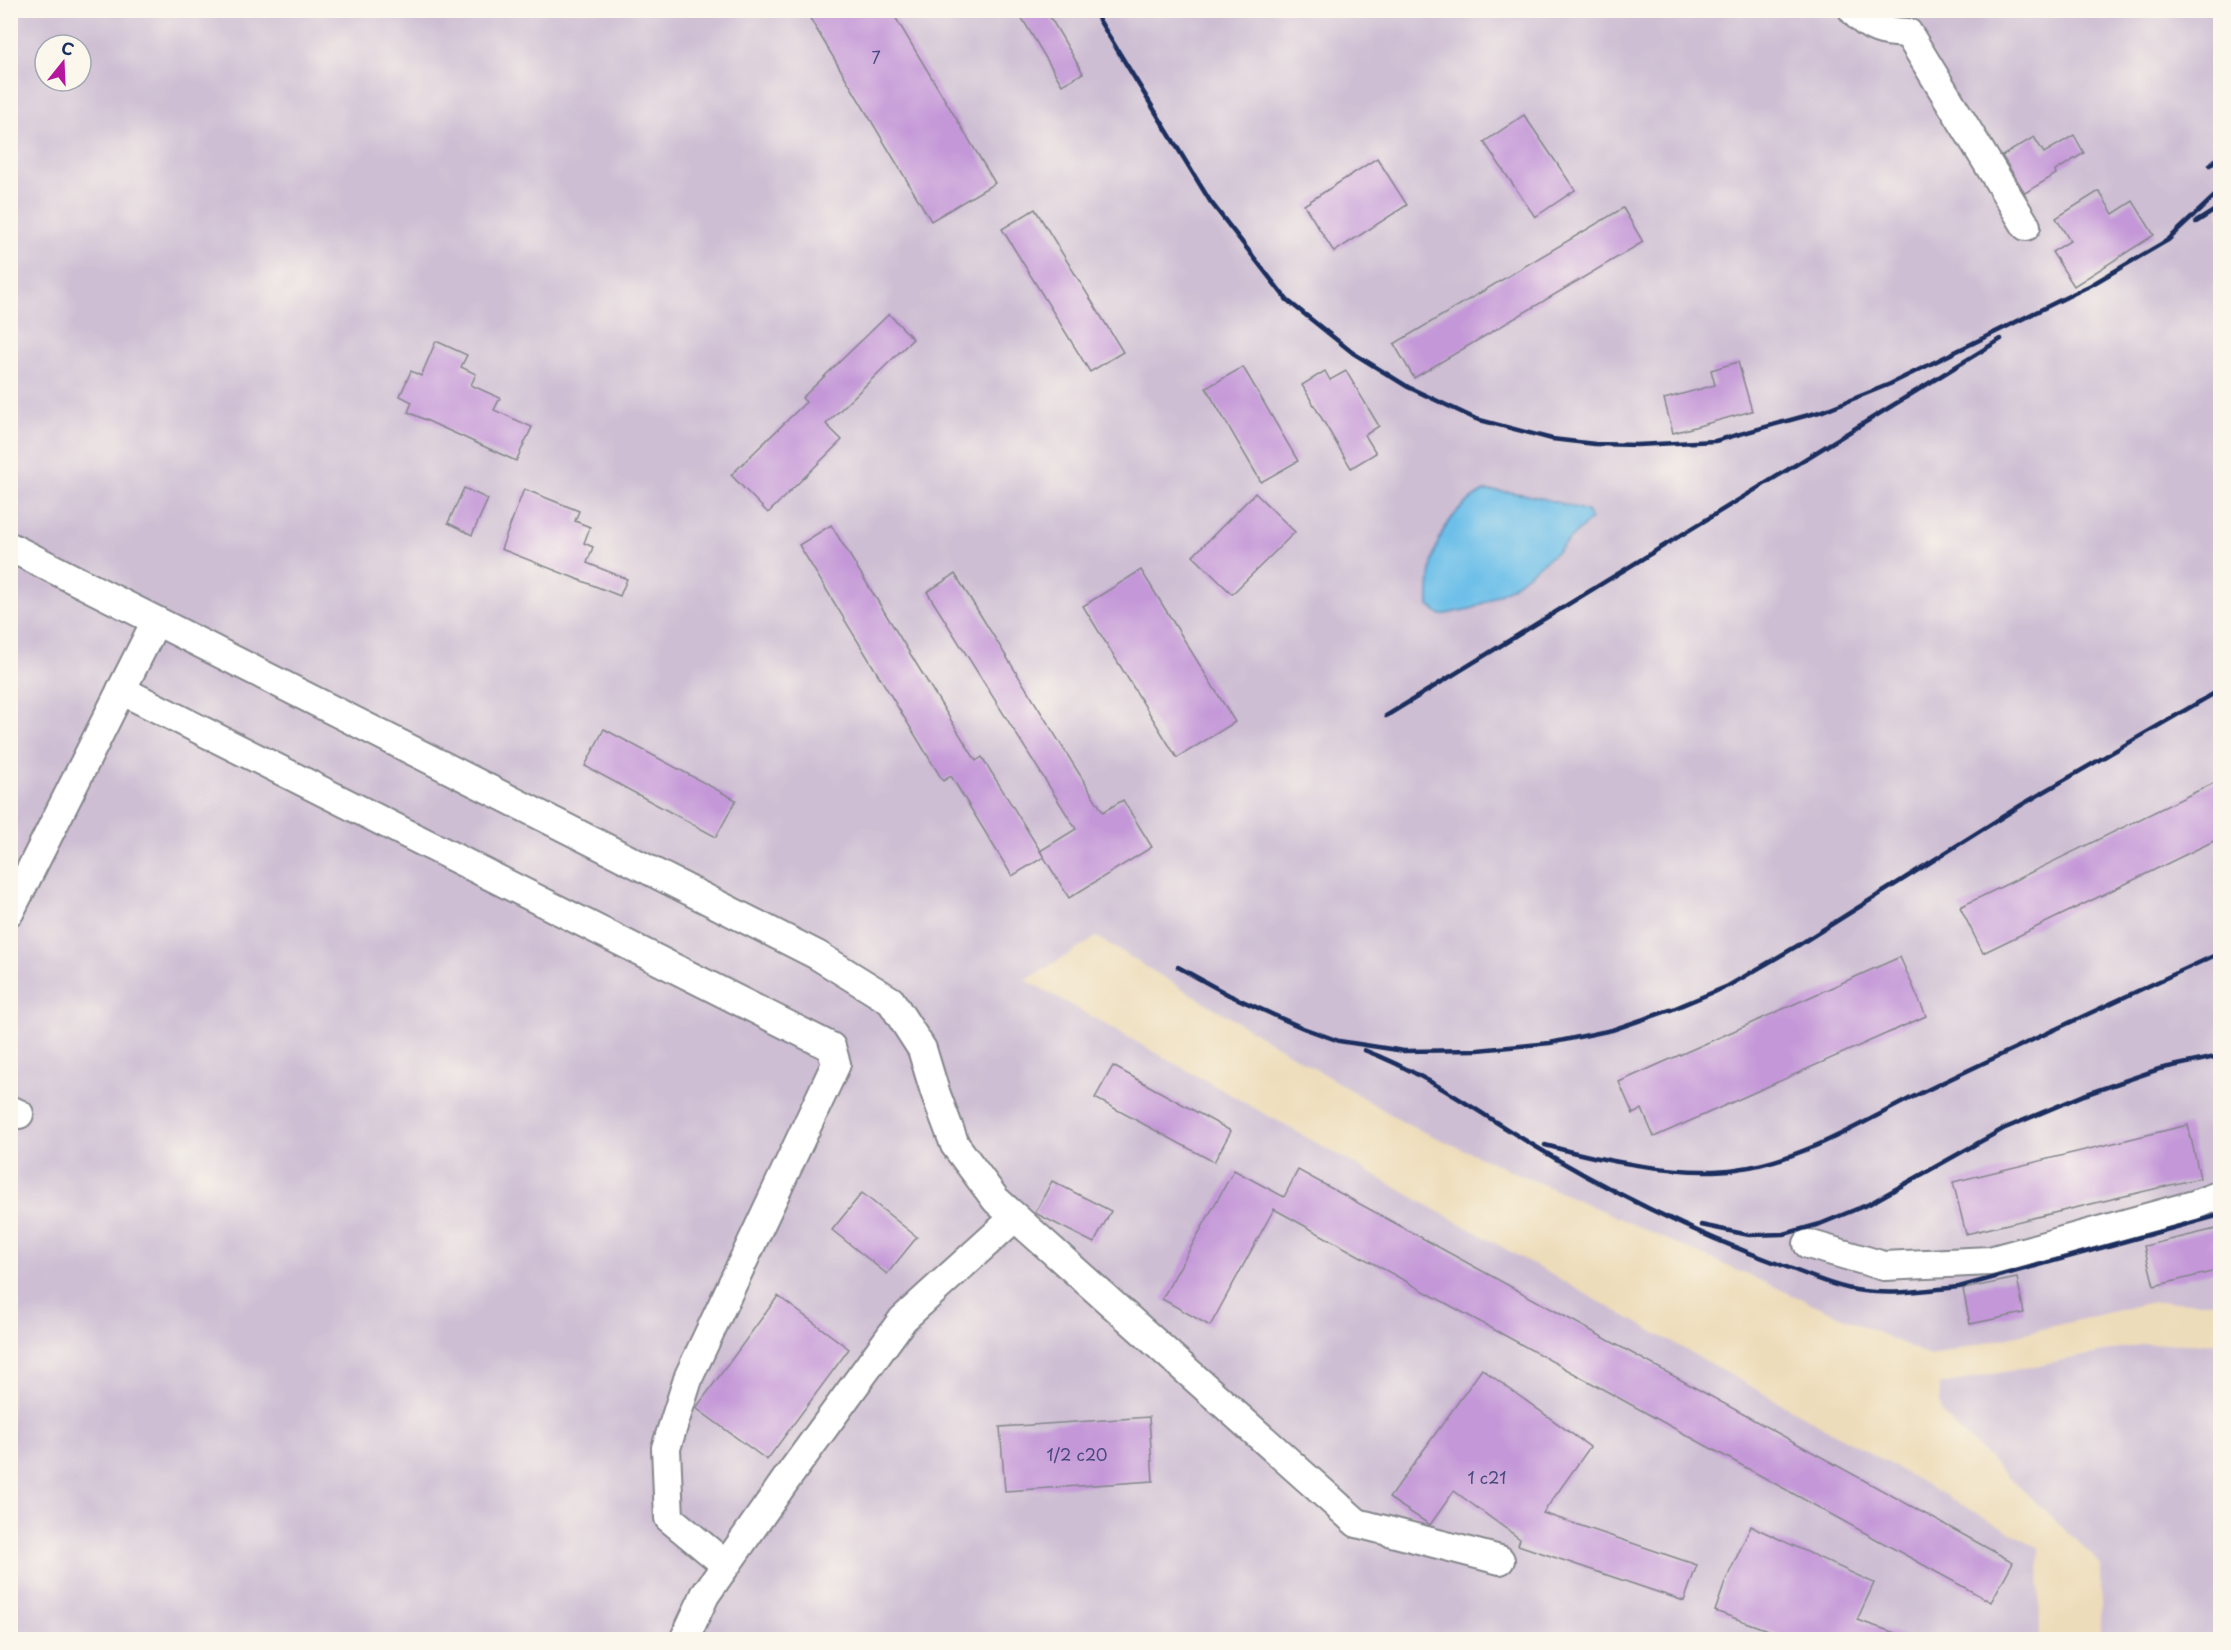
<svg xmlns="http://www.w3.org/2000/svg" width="2231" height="1650" viewBox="0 0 2231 1650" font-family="'Playpen Sans',sans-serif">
	<rect width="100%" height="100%" fill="#fbf7ec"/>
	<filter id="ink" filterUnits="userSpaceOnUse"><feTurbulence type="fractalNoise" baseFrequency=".0167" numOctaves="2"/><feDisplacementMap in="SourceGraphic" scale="12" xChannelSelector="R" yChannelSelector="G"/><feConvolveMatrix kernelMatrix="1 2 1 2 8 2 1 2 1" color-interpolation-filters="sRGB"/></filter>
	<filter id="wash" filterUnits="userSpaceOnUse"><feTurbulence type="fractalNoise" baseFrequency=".008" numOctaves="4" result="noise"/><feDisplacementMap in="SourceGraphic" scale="24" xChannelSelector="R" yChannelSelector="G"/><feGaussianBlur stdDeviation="1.35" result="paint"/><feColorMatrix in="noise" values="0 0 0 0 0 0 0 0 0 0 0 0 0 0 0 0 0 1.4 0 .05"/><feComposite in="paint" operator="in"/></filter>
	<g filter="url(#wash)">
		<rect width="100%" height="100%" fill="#eddcb9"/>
		<g fill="#cdbed3" fill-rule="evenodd">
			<path d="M11,11H2220V1302H2152L1931,1356L1408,1125L1097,937L1026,980L2039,1548L2040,1639L11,1640ZM45,45H81V81H45Z"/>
			<path d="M2220,1343V1639H2101V1564L1941,1413L1939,1385L2144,1344Z"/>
		</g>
		<path fill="#6dbfe9" stroke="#4477a4" stroke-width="1.5" d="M1484,491C1519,490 1553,501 1587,511L1591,519L1555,553L1510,588L1474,608L1441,615L1429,606C1428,557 1439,516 1484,491Z"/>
		<g id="blocks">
			<g fill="#c498d8">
				<path d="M805,10H891L995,183L931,221Z"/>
				<path d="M1028,10H1046L1083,73L1062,85L1020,15Z"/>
				<path d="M1524,115L1575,190L1535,217L1484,142Z"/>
				<path d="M2074,135L2084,153L2055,171L2056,174L2025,193L2002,156L2034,137L2044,153Z"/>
				<path d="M1377,158L1407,205L1334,252L1304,205Z"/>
				<path d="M2099,191L2113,214L2133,201L2154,235L2074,286L2052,252L2070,241L2056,218Z"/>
				<path d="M1623,208L1643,242L1414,378L1394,344Z"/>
				<path d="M1035,209L1123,352L1090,372L1002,229Z"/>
				<path d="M889,314L913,339L826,424L842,440L768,513L731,475L806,402L802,398Z"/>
				<path d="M436,341L467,355L461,367L476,374L471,385L500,398L494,410L532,427L516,461L408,412L412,402L400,396L411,371L421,376Z"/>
				<path d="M1738,362L1752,411L1673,433L1664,399L1715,385L1711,370Z"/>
				<path d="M1243,367L1298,461L1261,482L1206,388Z"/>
				<path d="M1325,371L1330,380L1346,371L1379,426L1365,435L1376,453L1351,468L1302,385Z"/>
				<path d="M464,488L488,499L472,535L448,523Z"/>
				<path d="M524,489L579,511L575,521L590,527L584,543L593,547L587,563L627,579L620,596L501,549Z"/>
				<path d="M1255,493L1295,532L1232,594L1193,556Z"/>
				<path d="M831,525L976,761L982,757L1044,857L1012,876L951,776L943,781L799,545Z"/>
				<path d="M1141,570L1235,722L1177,758L1083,606Z"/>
				<path d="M955,574L1103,812L1123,800L1152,847L1069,898L1040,851L1076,829L927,592Z"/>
				<path d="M604,729L736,800L716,837L585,766Z"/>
				<path d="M2220,780V838L1983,953L1960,907Z"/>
				<path d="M1900,957L1926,1016L1654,1137L1642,1109L1633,1114L1619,1082Z"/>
				<path d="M1113,1066L1231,1131L1214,1162L1095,1098Z"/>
				<path d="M2188,1125L2200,1178L1966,1234L1953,1182Z"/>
				<path d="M1234,1170L1284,1197L1298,1170L2013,1562L1991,1602L1274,1209L1210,1326L1162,1299Z"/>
				<path d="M1052,1181L1111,1211L1094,1243L1035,1213Z"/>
				<path d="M862,1193L917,1237L887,1274L832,1230Z"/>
				<path d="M2220,1228V1270L2154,1286L2144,1246Z"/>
				<path d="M2017,1278L2024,1313L1970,1324L1963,1289Z"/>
				<path d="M778,1296L849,1349L767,1460L696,1408Z"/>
				<path d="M1482,1369L1590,1447L1543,1513L1697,1565L1684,1601L1518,1545L1520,1539L1454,1491L1430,1525L1389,1498Z"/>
				<path d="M1149,1417L1153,1481L1005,1491L1000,1427Z"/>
				<path d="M1751,1526L1874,1583L1857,1620L1907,1637L1906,1640H1795L1715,1611L1726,1580Z"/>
			</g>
		</g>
	</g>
	<g filter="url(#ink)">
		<use href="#blocks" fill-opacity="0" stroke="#84868c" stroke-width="1.5"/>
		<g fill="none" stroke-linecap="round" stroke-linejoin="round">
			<g stroke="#84868c" stroke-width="32">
				<g id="minor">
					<path d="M1853,10C1869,30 1884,32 1908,33L2026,226"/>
					<path d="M10,547L817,955L891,1001L922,1049L935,1092L955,1145L996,1200L1357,1523L1500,1560"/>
					<path d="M121,690L831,1047L836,1064L689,1376L666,1448L669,1518L726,1565"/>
					<path d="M10,911L156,621"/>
					<path d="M10,1110L19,1114"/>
					<path d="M1808,1244L1884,1266L1990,1261L2194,1205L2220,1195"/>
					<path d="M684,1640L705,1595L785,1481L903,1319L1015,1217"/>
				</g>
			</g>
			<use href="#minor" stroke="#fff" stroke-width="28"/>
			<g stroke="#1b2f5e" stroke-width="4.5">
				<path d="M1093,10L1210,201L1287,300L1353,353L1408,387L1476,419L1552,439L1595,444L1637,445L1715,441L1823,411L1890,384L2091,285L2168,240L2220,191"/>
				<path d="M2210,165L2220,155"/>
				<path d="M2196,222L2220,207"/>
				<path d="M1386,716L2001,339"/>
				<path d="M1178,967L1229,995L1303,1028L1339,1041L1404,1051L1478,1050L1550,1043L1612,1030L1673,1009L1728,986L1797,946L2023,804L2220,690"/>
				<path d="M1364,1050C1422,1072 1471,1107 1523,1139C1604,1189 1691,1232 1781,1265C1806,1274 1837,1288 1863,1291C1895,1295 1927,1290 1959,1287L2220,1215"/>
				<path d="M1545,1145C1599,1160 1681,1177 1737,1169C1803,1160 1862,1122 1921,1093C2020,1045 2120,999 2220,953"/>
				<path d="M1701,1225L1749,1235L1784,1234L1820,1224L1869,1204L2003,1129L2084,1095L2159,1069L2220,1056"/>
			</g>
		</g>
	</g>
	<g text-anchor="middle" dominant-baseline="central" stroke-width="6" stroke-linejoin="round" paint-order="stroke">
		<g font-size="16" fill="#45497c">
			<text x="876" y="57">7</text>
			<text x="1077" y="1454">1/2 с20</text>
			<text x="1487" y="1477">1 с21</text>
		</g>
	</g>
	<rect width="2231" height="1650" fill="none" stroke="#fbf7ec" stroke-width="36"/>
	<g transform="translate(63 63) rotate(18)"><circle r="28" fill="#fbf7ec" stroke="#a1a7b3" stroke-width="1.5"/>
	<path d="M0-4.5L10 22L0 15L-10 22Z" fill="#b5179e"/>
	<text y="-9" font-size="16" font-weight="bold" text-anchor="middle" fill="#1b2f5e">С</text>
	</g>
</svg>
